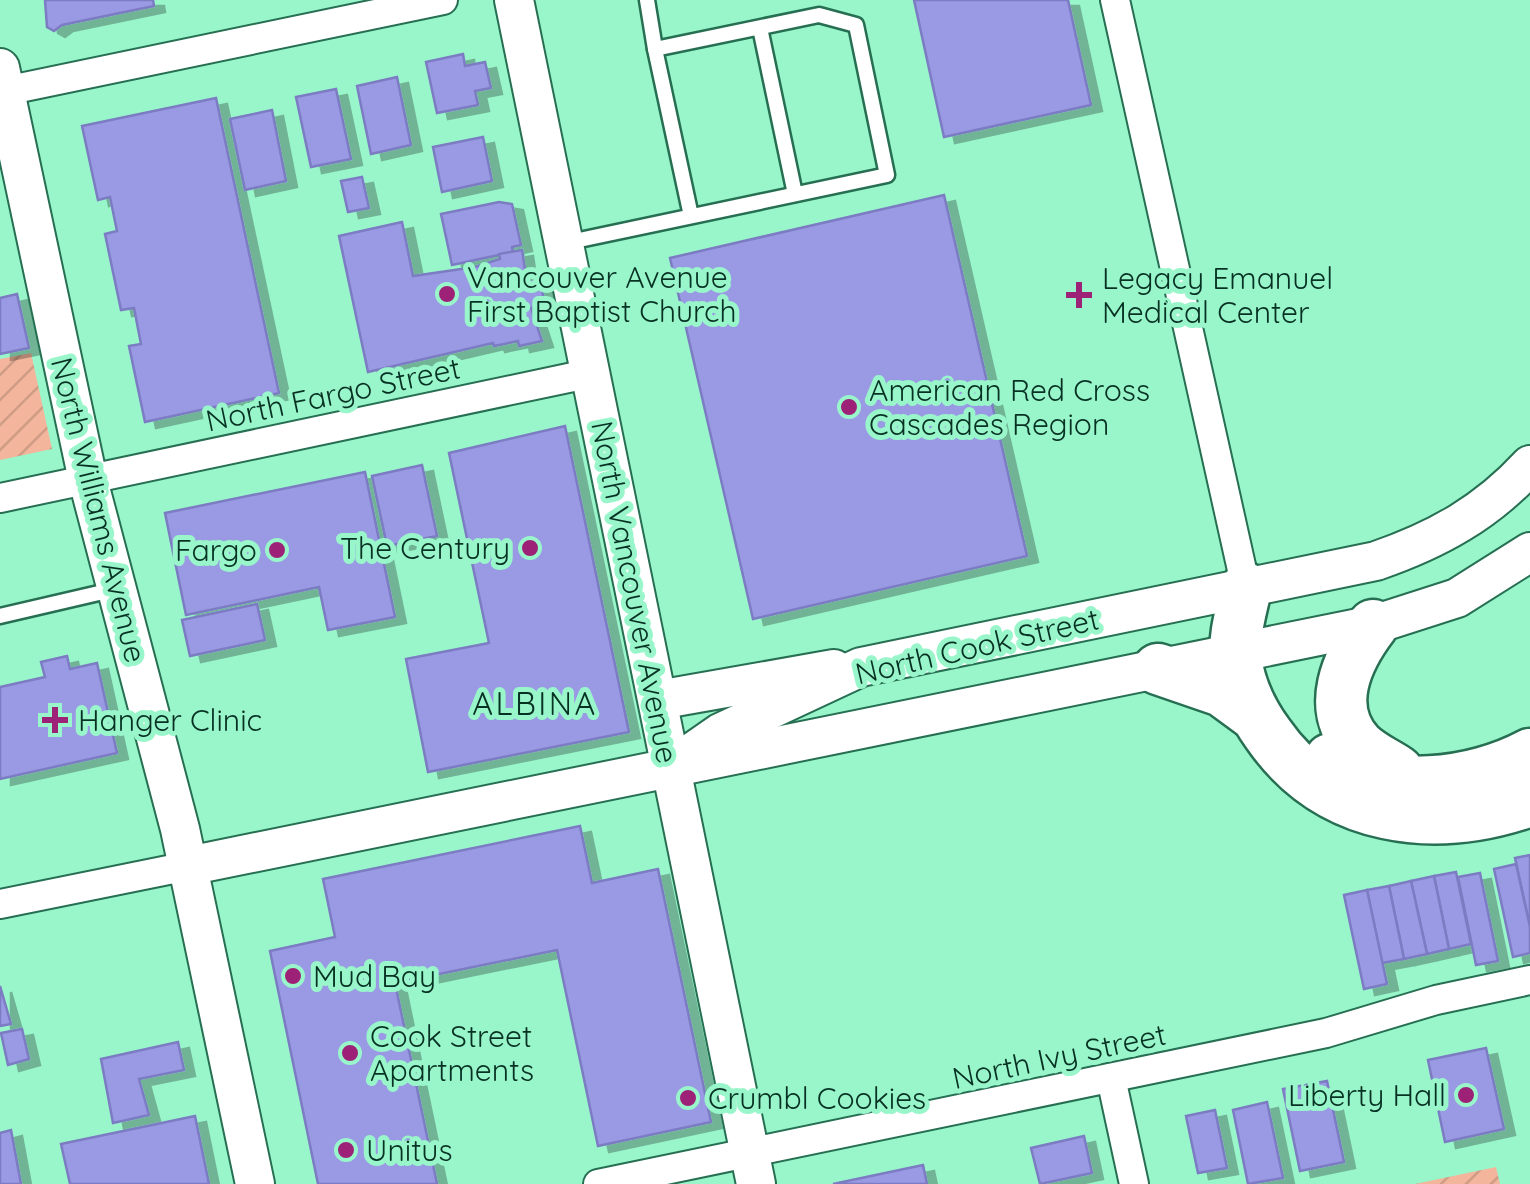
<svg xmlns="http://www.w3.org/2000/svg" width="1530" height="1184" viewBox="0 0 1530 1184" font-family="Quicksand,sans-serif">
	<defs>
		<pattern id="garden-furrows" width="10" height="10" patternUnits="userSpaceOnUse" patternTransform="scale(2.5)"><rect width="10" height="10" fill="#f3b59b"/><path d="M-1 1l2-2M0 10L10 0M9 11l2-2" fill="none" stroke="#cf9c85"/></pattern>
		<filter id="shadow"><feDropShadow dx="11" dy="6" stdDeviation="0" flood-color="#0004"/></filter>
	</defs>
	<rect width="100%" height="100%" fill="#99f6cb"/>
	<g fill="url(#garden-furrows)">
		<path d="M31,353L52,449L0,460V359Z"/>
		<path d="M1496,1167L1500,1184H1415Z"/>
	</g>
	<g fill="#9a9ae4" stroke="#7c7bc3" stroke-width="2.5" filter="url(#shadow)">
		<path d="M45,0H153L154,6L62,25L54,31L47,27Z"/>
		<path d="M914,0H1068L1091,105L944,137Z"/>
		<path d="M463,54L465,66L485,62L491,88L475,91L478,105L437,113L426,62Z"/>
		<path d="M397,77L411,145L371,154L357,86Z"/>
		<path d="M336,89L351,159L311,167L296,97Z"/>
		<path d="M216,98L279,393L145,422L129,346L141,344L134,308L121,310L105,234L117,231L110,197L98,200L82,126Z"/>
		<path d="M272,110L286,181L245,190L230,119Z"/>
		<path d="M483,137L492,181L442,192L433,147Z"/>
		<path d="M362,177L369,208L348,212L341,181Z"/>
		<path d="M944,195L1027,556L753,619L670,258Z"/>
		<path d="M499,202L512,204L521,245L512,247L513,252L452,265L441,214Z"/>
		<path d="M402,222L413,276L475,267L500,259L499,254L522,250L527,283L540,280L545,305L531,308L542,341L519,346L518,341L494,346L493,343L368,372L339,236Z"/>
		<path d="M17,294L29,348L0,354V298Z"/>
		<path d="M565,426L629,732L428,772L406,659L489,643L449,453Z"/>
		<path d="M422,465L437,536L387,546L372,476Z"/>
		<path d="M365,472L395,617L328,630L319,587L186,615L165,513Z"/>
		<path d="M257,604L265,640L190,656L182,620Z"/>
		<path d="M67,656L70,669L97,663L117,753L0,779V687L45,677L41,662Z"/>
		<path d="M580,826L592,883L658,869L711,1122L598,1146L557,950L395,983L437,1184H318L270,951L335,937L323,879Z"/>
		<path d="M1530,855V927L1515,858Z"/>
		<path d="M1516,864L1530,927V953L1513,957L1494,869Z"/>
		<path d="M1456,872L1471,944L1449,949L1434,876Z"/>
		<path d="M1480,873L1498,961L1476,965L1458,877Z"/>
		<path d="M1434,876L1449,949L1427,954L1411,881Z"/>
		<path d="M1411,881L1427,954L1404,959L1389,886Z"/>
		<path d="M1389,886L1404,959L1382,963L1367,890Z"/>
		<path d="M1367,890L1387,984L1364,989L1344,895Z"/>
		<path d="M0,986L11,1024L0,1026Z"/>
		<path d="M22,1029L29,1059L8,1065L1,1033Z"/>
		<path d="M178,1042L184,1070L139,1079L149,1115L113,1123L101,1059Z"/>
		<path d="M1486,1048L1504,1129L1445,1142L1428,1060Z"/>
		<path d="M1327,1081L1344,1162L1300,1171L1283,1089Z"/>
		<path d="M1267,1102L1283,1178L1248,1184L1233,1110Z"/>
		<path d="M1215,1110L1227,1168L1198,1173L1186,1116Z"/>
		<path d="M195,1116L209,1184H70L61,1144Z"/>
		<path d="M11,1130L21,1184H0V1133Z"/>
		<path d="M1084,1136L1092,1173L1040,1184L1031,1148Z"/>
		<path d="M923,1165L927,1184H833Z"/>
	</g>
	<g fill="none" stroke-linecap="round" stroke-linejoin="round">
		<g stroke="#276f52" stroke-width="19">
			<g id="lane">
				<path d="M647,0L655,49"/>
				<path d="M760,28L795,194"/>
				<path d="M565,243L887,175L856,25L819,15L655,49L691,216"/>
				<path d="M0,616L116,589"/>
			</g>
		</g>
		<g stroke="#276f52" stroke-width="32">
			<g id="street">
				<path d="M1115,0L1246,588"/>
				<path d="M0,92L443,0"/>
				<path d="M0,498L592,373"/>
				<path d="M0,904L188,866"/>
				<path d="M1111,1078L1134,1184"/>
				<path d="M598,1184L1326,1033L1436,1000L1530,980"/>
			</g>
		</g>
		<g stroke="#276f52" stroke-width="42">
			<g id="secondary">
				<path d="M514,0L756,1184"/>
				<path d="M0,68L88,480L180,829L255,1184"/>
				<path d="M658,700L834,669"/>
				<path d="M684,758L720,733L861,667L1376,561C1437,540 1486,513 1530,465"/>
				<path d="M188,866L1373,625L1457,598L1530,552"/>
			</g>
		</g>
		<g stroke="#276f52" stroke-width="55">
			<g id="highway">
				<path d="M1246,588C1242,609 1233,636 1236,657C1239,684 1252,712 1268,734C1329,822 1434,835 1530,801"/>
				<path d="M1373,625C1347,659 1324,708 1359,745C1371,757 1385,762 1398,771"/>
				<path d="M1158,669L1222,691L1252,713"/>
				<path d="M1330,759C1385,795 1474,784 1530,754"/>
			</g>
		</g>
		<use href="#lane" stroke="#fff" stroke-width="14"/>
		<use href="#street" stroke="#fff" stroke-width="28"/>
		<use href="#secondary" stroke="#fff" stroke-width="38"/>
		<use href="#highway" stroke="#fff" stroke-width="50"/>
	</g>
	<g fill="#9d2177" stroke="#99f6cb" stroke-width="4">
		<circle cx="447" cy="294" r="10"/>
		<path d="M1074 280h10v10h10v10h-10v10h-10v-10h-10v-10h10z"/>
		<circle cx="849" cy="407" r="10"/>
		<circle cx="530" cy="548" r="10"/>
		<circle cx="277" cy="550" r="10"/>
		<path d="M50 705h10v10h10v10h-10v10h-10v-10h-10v-10h10z"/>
		<circle cx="293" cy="976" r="10"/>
		<circle cx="350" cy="1053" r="10"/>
		<circle cx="1466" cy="1095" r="10"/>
		<circle cx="688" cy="1098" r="10"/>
		<circle cx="346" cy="1150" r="10"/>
	</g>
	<g text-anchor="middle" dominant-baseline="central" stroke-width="10" stroke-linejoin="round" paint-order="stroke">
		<g font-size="30" fill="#073122" stroke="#99f6cb" text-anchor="start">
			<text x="467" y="277">Vancouver Avenue<tspan x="467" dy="34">First Baptist Church</tspan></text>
			<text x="1102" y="278">Legacy Emanuel<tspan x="1102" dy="34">Medical Center</tspan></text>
			<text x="869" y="390">American Red Cross<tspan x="869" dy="34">Cascades Region</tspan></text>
			<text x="510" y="548" text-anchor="end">The Century</text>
			<text x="257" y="550" text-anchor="end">Fargo</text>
			<text x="78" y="720">Hanger Clinic</text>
			<text x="313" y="976">Mud Bay</text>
			<text x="370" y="1036">Cook Street<tspan x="370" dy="34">Apartments</tspan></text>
			<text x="1446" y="1095" text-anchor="end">Liberty Hall</text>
			<text x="708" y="1098">Crumbl Cookies</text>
			<text x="366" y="1150">Unitus</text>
		</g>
		<g font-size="30" fill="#073122" stroke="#99f6cb">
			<text transform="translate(333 394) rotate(-12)">North Fargo Street</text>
			<text transform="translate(99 510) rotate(76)">North Williams Avenue</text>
			<text transform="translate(635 592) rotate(79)">North Vancouver Avenue</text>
			<text transform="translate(977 646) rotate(-13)">North Cook Street</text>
			<text transform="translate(1059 1056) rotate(-12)">North Ivy Street</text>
		</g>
		<g font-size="32" letter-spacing="2.5" fill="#073122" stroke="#99f6cb">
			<text x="535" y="703">ALBINA</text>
		</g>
	</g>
</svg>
